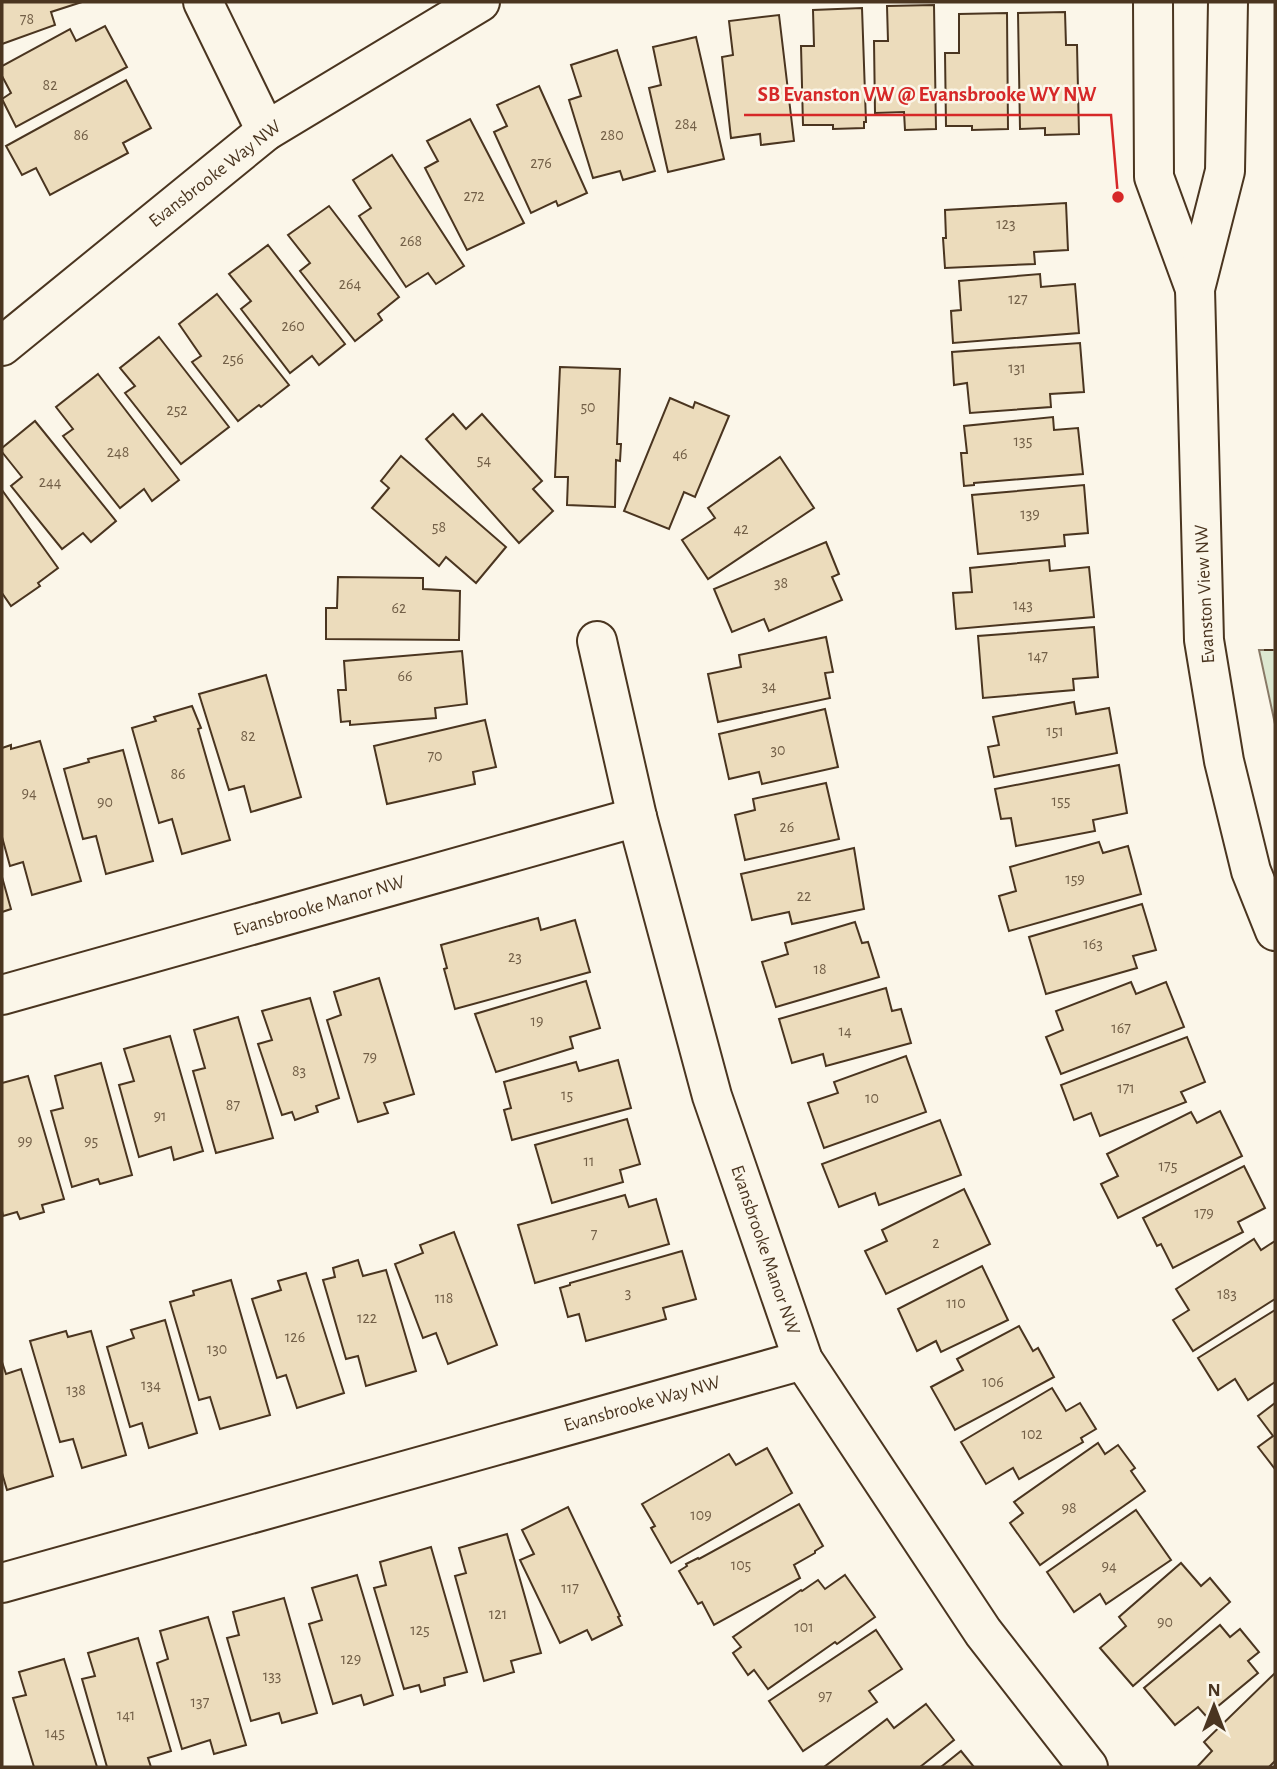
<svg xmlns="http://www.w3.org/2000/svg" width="1277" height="1769" viewBox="0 0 1277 1769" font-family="'Alegreya Sans',sans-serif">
	<rect width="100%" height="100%" fill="#fbf6e9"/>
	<path fill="#dce7d0" stroke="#887966" stroke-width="2" d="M1259,650H1275V724Z"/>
	<g fill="#ecdcbc" stroke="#4a3520" stroke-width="2">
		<path d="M2,2H82L51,12L55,25L2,44Z"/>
		<path d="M934,5L936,129L905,130L904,112L875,113L874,41H888L887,6Z"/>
		<path d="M862,8L866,122H864V128L833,129V125H803L801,46H814L813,10Z"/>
		<path d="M1065,12L1066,45H1077L1079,134L1045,135V128L1020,129L1018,13Z"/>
		<path d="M1007,13L1008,129L972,130V126H946L945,53H959V14Z"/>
		<path d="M779,15L794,141L761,145L760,134L731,138L722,57L733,55L729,21Z"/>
		<path d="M105,26L127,67L16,127L2,99L11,93L2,76V66L70,29L76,41Z"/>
		<path d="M696,37L724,159L668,172L649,88L661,85L653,47Z"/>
		<path d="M617,50L655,171L623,180L620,171L593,178L569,100L581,96L571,65Z"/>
		<path d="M126,80L151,128L123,143L128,153L50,195L36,168L22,175L6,146Z"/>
		<path d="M539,86L587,193L558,206L556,201L531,213L494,132L507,126L497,105Z"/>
		<path d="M470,119L524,223L467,250L425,168L438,161L427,141Z"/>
		<path d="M392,155L464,266L436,284L428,273L406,287L359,216L371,208L353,180Z"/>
		<path d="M1066,203L1068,250L1034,252L1035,264L945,268L943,238H946L945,210Z"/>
		<path d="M329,206L399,297L378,314L382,320L355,341L300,271L310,263L288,235Z"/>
		<path d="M268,245L345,344L319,365L312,356L290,373L241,309L251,301L229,274Z"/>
		<path d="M1040,274L1041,287L1075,284L1079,333L953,343L951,311L961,310L959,281Z"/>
		<path d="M217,294L289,385L261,407L259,405L238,421L192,362L201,356L179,324Z"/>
		<path d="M159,337L229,427L181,464L125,393L135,386L120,368Z"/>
		<path d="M1080,343L1084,392L1050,394L1051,407L970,413L967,383L954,385L952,352Z"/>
		<path d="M560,367L620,369L617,444H621L620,461L616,460L615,507L567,505L568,477H555Z"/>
		<path d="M98,374L179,480L152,501L144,489L120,508L63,436L73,429L56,407Z"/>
		<path d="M670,398L693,408L695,402L729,416L695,497L684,492L669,529L624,511Z"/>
		<path d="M453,414L466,429L482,414L542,481L533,489L553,511L519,543L426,439Z"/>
		<path d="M1053,417L1054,430L1078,428L1083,474L974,483V485L964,486L961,453H967L964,426Z"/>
		<path d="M35,421L116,521L91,542L83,533L62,549L11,486L22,477L2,452V448Z"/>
		<path d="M401,456L506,547L476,583L446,557L439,566L372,508L389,488L381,481Z"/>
		<path d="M780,457L814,508L708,579L682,540L715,518L708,508Z"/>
		<path d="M1084,485L1088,533L1064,535L1065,546L978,554L972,495Z"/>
		<path d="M2,490L58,568L38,583L40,586L11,606L2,593Z"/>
		<path d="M826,542L839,574L832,577L842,600L769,631L764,619L732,632L714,589Z"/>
		<path d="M1049,560L1050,571L1089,567L1094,617L956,629L953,593L972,592L970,568Z"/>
		<path d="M338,577L423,578V589L460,591L459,640L326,639V608H337Z"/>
		<path d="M1094,627L1098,677L1073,679L1074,690L983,698L978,636Z"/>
		<path d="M826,637L833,672L825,673L830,698L718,722L708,674L741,667L739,655Z"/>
		<path d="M462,651L467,704L435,708L436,718L350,725V721L341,722L338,690H346L344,661Z"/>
		<path d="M266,675L301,797L251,812L244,786L229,790L199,694Z"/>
		<path d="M1074,702L1076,714L1109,708L1117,753L994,777L988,747L999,745L993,717Z"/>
		<path d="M192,706L201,728L198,729L230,840L182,854L172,819L159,823L132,728L156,721L154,717Z"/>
		<path d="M825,709L838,767L762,784L759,772L729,779L719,734Z"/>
		<path d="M485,720L496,767L473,772L475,784L387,804L374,746Z"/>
		<path d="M40,741L81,881L32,895L23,862L10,866L2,837V748L11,745V749Z"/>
		<path d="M123,750L153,861L106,874L96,836L83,839L64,769L89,762L88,759Z"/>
		<path d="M1119,765L1127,813L1093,820L1095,831L1016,846L1011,818L1001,819L995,789Z"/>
		<path d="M826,783L839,839L745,860L735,815L755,810L753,799Z"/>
		<path d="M1099,842L1103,853L1128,846L1141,894L1009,931L999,896L1016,891L1010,867Z"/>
		<path d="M854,848L864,909L792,924L789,912L752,920L741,874Z"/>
		<path d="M2,877L11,909L2,912Z"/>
		<path d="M1142,904L1156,950L1133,956L1137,968L1046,994L1029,937Z"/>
		<path d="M538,918L541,930L575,920L590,972L455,1009L444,969L447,968L441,945Z"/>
		<path d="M855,922L862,943L868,942L879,977L776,1007L762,962L788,954L785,943Z"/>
		<path d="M379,978L414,1094L384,1103L388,1113L358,1122L327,1020L341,1015L334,992Z"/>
		<path d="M586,981L600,1028L570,1037L573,1048L496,1072L475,1014Z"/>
		<path d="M1131,982L1136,994L1166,982L1184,1027L1061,1074L1046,1037L1063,1030L1056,1011Z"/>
		<path d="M886,988L892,1011L901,1009L911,1043L826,1066L823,1054L792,1063L779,1019Z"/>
		<path d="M310,998L339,1098L316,1106L318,1112L295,1120L292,1112L282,1115L258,1044L272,1040L262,1011Z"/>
		<path d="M238,1017L273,1138L216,1153L193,1071L205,1068L194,1030Z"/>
		<path d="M170,1036L203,1151L174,1160L171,1147L139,1157L119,1085L134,1081L124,1049Z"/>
		<path d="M1187,1037L1205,1082L1181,1092L1186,1102L1100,1136L1091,1113L1074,1120L1061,1085Z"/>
		<path d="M906,1056L926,1112L824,1148L808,1103L838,1093L834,1082Z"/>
		<path d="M618,1060L631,1108L512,1140L504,1110L511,1108L504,1082L576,1062L579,1071Z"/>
		<path d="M101,1063L132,1175L100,1184L98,1179L72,1187L51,1111L63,1108L55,1076Z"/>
		<path d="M28,1076L64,1199L42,1205L44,1212L20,1219L17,1212L3,1216L2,1211V1083Z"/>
		<path d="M1220,1111L1242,1156L1118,1218L1101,1184L1118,1176L1107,1154L1191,1112L1197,1123Z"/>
		<path d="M627,1119L640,1164L620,1170L623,1182L552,1203L535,1145Z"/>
		<path d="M940,1120L961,1175L879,1205L875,1193L839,1207L822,1164Z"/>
		<path d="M1244,1166L1265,1208L1238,1222L1243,1232L1173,1268L1161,1244L1157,1246L1143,1218Z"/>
		<path d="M964,1189L990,1244L886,1294L865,1251L887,1241L882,1230Z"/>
		<path d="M625,1195L629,1207L656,1199L669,1244L535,1283L518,1225Z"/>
		<path d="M454,1232L497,1345L448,1364L436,1333L423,1338L395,1264L423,1253L420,1245Z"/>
		<path d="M1254,1239L1261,1250L1275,1241V1299L1193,1351L1173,1320L1189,1310L1176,1289Z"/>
		<path d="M682,1251L696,1299L663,1308L666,1319L586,1341L579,1314L568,1317L560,1288L570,1285V1283Z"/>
		<path d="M358,1260L363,1276L386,1270L416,1371L366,1386L358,1356L346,1359L323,1280L335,1277L333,1268Z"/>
		<path d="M982,1266L1008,1320L941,1352L936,1341L917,1351L898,1309Z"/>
		<path d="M306,1273L344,1393L297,1408L286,1375L277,1378L252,1299L281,1290L278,1281Z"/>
		<path d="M231,1280L270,1415L220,1429L210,1397L199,1400L170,1302L194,1295L193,1291Z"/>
		<path d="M1275,1310V1382L1248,1400L1235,1379L1218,1390L1198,1358Z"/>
		<path d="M165,1320L197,1433L149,1448L142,1423L130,1427L107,1347L134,1338L131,1330Z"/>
		<path d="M1019,1326L1033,1351L1038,1348L1054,1377L955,1430L931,1387L963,1370L957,1359Z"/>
		<path d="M66,1331L68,1337L91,1331L126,1455L82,1468L73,1439L60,1442L30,1341Z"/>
		<path d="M2,1362L6,1374L21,1369L53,1476L7,1490L2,1473Z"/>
		<path d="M1052,1388L1066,1411L1080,1403L1096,1429L1081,1438L1083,1442L1019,1479L1013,1468L986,1484L961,1442Z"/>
		<path d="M1275,1403V1469L1258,1447L1273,1436L1258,1416Z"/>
		<path d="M1098,1443L1105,1454L1118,1445L1135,1468L1131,1471L1145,1491L1040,1565L1010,1523L1023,1513L1014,1502Z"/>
		<path d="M767,1448L792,1493L671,1563L651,1528L655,1526L642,1504L729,1454L736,1465Z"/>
		<path d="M799,1504L823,1546L815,1551V1553L794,1565L800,1578L714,1625L702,1602L698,1604L679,1571L687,1566L686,1564L698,1558L699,1559Z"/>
		<path d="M568,1507L620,1616L618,1617L622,1625L592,1640L587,1630L560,1643L520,1560L534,1554L522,1530Z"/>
		<path d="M1136,1510L1171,1560L1106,1604L1100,1594L1074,1612L1047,1572Z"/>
		<path d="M507,1534L541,1653L511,1661L514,1672L484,1681L455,1576L466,1573L459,1548Z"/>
		<path d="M431,1547L467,1672L444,1678L445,1685L421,1692L419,1685L404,1689L374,1588L386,1585L380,1562Z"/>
		<path d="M1181,1563L1201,1586L1210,1578L1230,1602L1133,1686L1100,1648L1126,1626L1119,1617Z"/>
		<path d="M357,1575L393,1695L364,1705L361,1695L333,1704L309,1624L322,1620L312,1588Z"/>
		<path d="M845,1575L875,1617L837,1644L835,1642L768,1689L754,1670L748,1675L733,1653L741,1647L733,1637L801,1590L802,1591L818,1580L825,1589Z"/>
		<path d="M284,1598L317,1713L282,1723L279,1713L251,1721L227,1638L239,1635L233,1612Z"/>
		<path d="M208,1617L246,1745L214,1754L210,1740L182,1749L157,1663L168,1659L160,1631Z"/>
		<path d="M1220,1625L1230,1637L1240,1629L1259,1652L1248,1661L1258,1673L1206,1716L1198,1707L1175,1725L1144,1688Z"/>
		<path d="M876,1630L902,1669L869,1691L877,1702L803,1751L769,1701Z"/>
		<path d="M138,1638L171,1751L148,1758L151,1767H107L82,1679L95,1676L88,1653Z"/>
		<path d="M64,1659L97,1767H34L13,1698L26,1695L19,1672Z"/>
		<path d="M1275,1673V1761L1269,1767H1197L1212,1751L1204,1742Z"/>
		<path d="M926,1704L954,1740L920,1767H824L887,1719L894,1728Z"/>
		<path d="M961,1751L974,1767H941Z"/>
	</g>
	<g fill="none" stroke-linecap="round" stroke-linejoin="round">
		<g stroke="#4a3520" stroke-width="42">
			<g id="minor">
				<path d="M203,2L266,131"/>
				<path d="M2,346L266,131L480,2"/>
				<path d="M597,641L637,817L712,1096L803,1360L983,1632L1088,1767"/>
				<path d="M2,995L637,817"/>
				<path d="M2,1583L803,1360"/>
			</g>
		</g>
		<g stroke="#4a3520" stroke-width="42">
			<g id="tertiary">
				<path d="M1153,2L1154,177L1195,289"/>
				<path d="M1228,2L1225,171L1195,289L1204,640L1224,761L1251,871L1275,931"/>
			</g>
		</g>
		<use href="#minor" stroke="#fbf6e9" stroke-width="38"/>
		<use href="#tertiary" stroke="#fbf6e9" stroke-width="38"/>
		<path stroke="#4a3520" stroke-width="2" stroke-dasharray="9 3.5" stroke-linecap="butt" d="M1264,650H1275"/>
	</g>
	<g text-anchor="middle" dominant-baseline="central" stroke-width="5" stroke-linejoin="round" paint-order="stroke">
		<g font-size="16" fill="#725f47">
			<text x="27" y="19">78</text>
			<text x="50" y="85">82</text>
			<text x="686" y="124">284</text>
			<text x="81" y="135">86</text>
			<text x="612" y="135">280</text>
			<text x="541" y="163">276</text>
			<text x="474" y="196">272</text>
			<text x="1006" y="224">123</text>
			<text x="411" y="241">268</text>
			<text x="350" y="284">264</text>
			<text x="1018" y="299">127</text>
			<text x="293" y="326">260</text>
			<text x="233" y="359">256</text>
			<text x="1017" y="368">131</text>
			<text x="588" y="407">50</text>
			<text x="177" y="410">252</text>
			<text x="1023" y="441">135</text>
			<text x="118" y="452">248</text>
			<text x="680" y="454">46</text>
			<text x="484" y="460">54</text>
			<text x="50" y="482">244</text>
			<text x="1030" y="514">139</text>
			<text x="439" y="527">58</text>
			<text x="741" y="529">42</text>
			<text x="781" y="583">38</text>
			<text x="1023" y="605">143</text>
			<text x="399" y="608">62</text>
			<text x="1038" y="656">147</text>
			<text x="405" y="676">66</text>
			<text x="769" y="686">34</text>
			<text x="1055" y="731">151</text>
			<text x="248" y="736">82</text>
			<text x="778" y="750">30</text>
			<text x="435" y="756">70</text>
			<text x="178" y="774">86</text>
			<text x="29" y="793">94</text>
			<text x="1061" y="801">155</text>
			<text x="105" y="802">90</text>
			<text x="787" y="827">26</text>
			<text x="1075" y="879">159</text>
			<text x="804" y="896">22</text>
			<text x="1093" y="944">163</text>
			<text x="515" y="957">23</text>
			<text x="820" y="969">18</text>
			<text x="537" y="1021">19</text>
			<text x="1121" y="1028">167</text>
			<text x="845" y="1031">14</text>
			<text x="370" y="1057">79</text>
			<text x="299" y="1071">83</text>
			<text x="1126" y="1088">171</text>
			<text x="567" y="1095">15</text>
			<text x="872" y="1098">10</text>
			<text x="233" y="1105">87</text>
			<text x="160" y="1116">91</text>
			<text x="25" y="1141">99</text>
			<text x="91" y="1141">95</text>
			<text x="589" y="1161">11</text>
			<text x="1168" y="1166">175</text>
			<text x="1204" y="1213">179</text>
			<text x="594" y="1234">7</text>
			<text x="936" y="1243">2</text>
			<text x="628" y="1293">3</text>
			<text x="1227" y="1294">183</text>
			<text x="444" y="1298">118</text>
			<text x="956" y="1303">110</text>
			<text x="367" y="1318">122</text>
			<text x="295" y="1337">126</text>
			<text x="217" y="1349">130</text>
			<text x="993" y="1382">106</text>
			<text x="151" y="1385">134</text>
			<text x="76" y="1390">138</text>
			<text x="1032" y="1434">102</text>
			<text x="1069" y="1508">98</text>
			<text x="701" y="1515">109</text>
			<text x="741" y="1565">105</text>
			<text x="1109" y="1566">94</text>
			<text x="570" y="1588">117</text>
			<text x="498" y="1614">121</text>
			<text x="1165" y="1622">90</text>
			<text x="804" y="1627">101</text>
			<text x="420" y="1630">125</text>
			<text x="351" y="1659">129</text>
			<text x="272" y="1676">133</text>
			<text x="825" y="1696">97</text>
			<text x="200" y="1702">137</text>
			<text x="126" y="1715">141</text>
			<text x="55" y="1733">145</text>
		</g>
		<g font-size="19" fill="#4a3520" stroke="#fbf6e9">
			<text transform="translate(215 174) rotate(-38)">Evansbrooke Way NW</text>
			<text transform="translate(1205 594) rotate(-93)">Evanston View NW</text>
			<text transform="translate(319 906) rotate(-16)">Evansbrooke Manor NW</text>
			<text transform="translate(765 1250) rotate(71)">Evansbrooke Manor NW</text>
			<text transform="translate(642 1404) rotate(-16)">Evansbrooke Way NW</text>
		</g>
	</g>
	<path fill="none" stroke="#d62828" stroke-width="2.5" d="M1118 197L1111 115H744"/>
	<circle fill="#d62828" stroke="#fbf6e9" stroke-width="2.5" cx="1118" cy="197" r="7"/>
	<g font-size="21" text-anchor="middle" font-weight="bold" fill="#d62828" stroke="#fbf6e9" stroke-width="5" stroke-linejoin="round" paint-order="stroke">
		<text x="927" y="101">SB Evanston VW @ Evansbrooke WY NW</text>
	</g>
	<rect width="1277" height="1769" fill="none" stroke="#4a3520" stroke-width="7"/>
	<g transform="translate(1214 1706)" stroke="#fbf6e9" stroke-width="5" paint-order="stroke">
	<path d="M0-5L12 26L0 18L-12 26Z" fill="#4a3520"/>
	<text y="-10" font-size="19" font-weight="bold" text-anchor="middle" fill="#4a3520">N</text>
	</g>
</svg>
